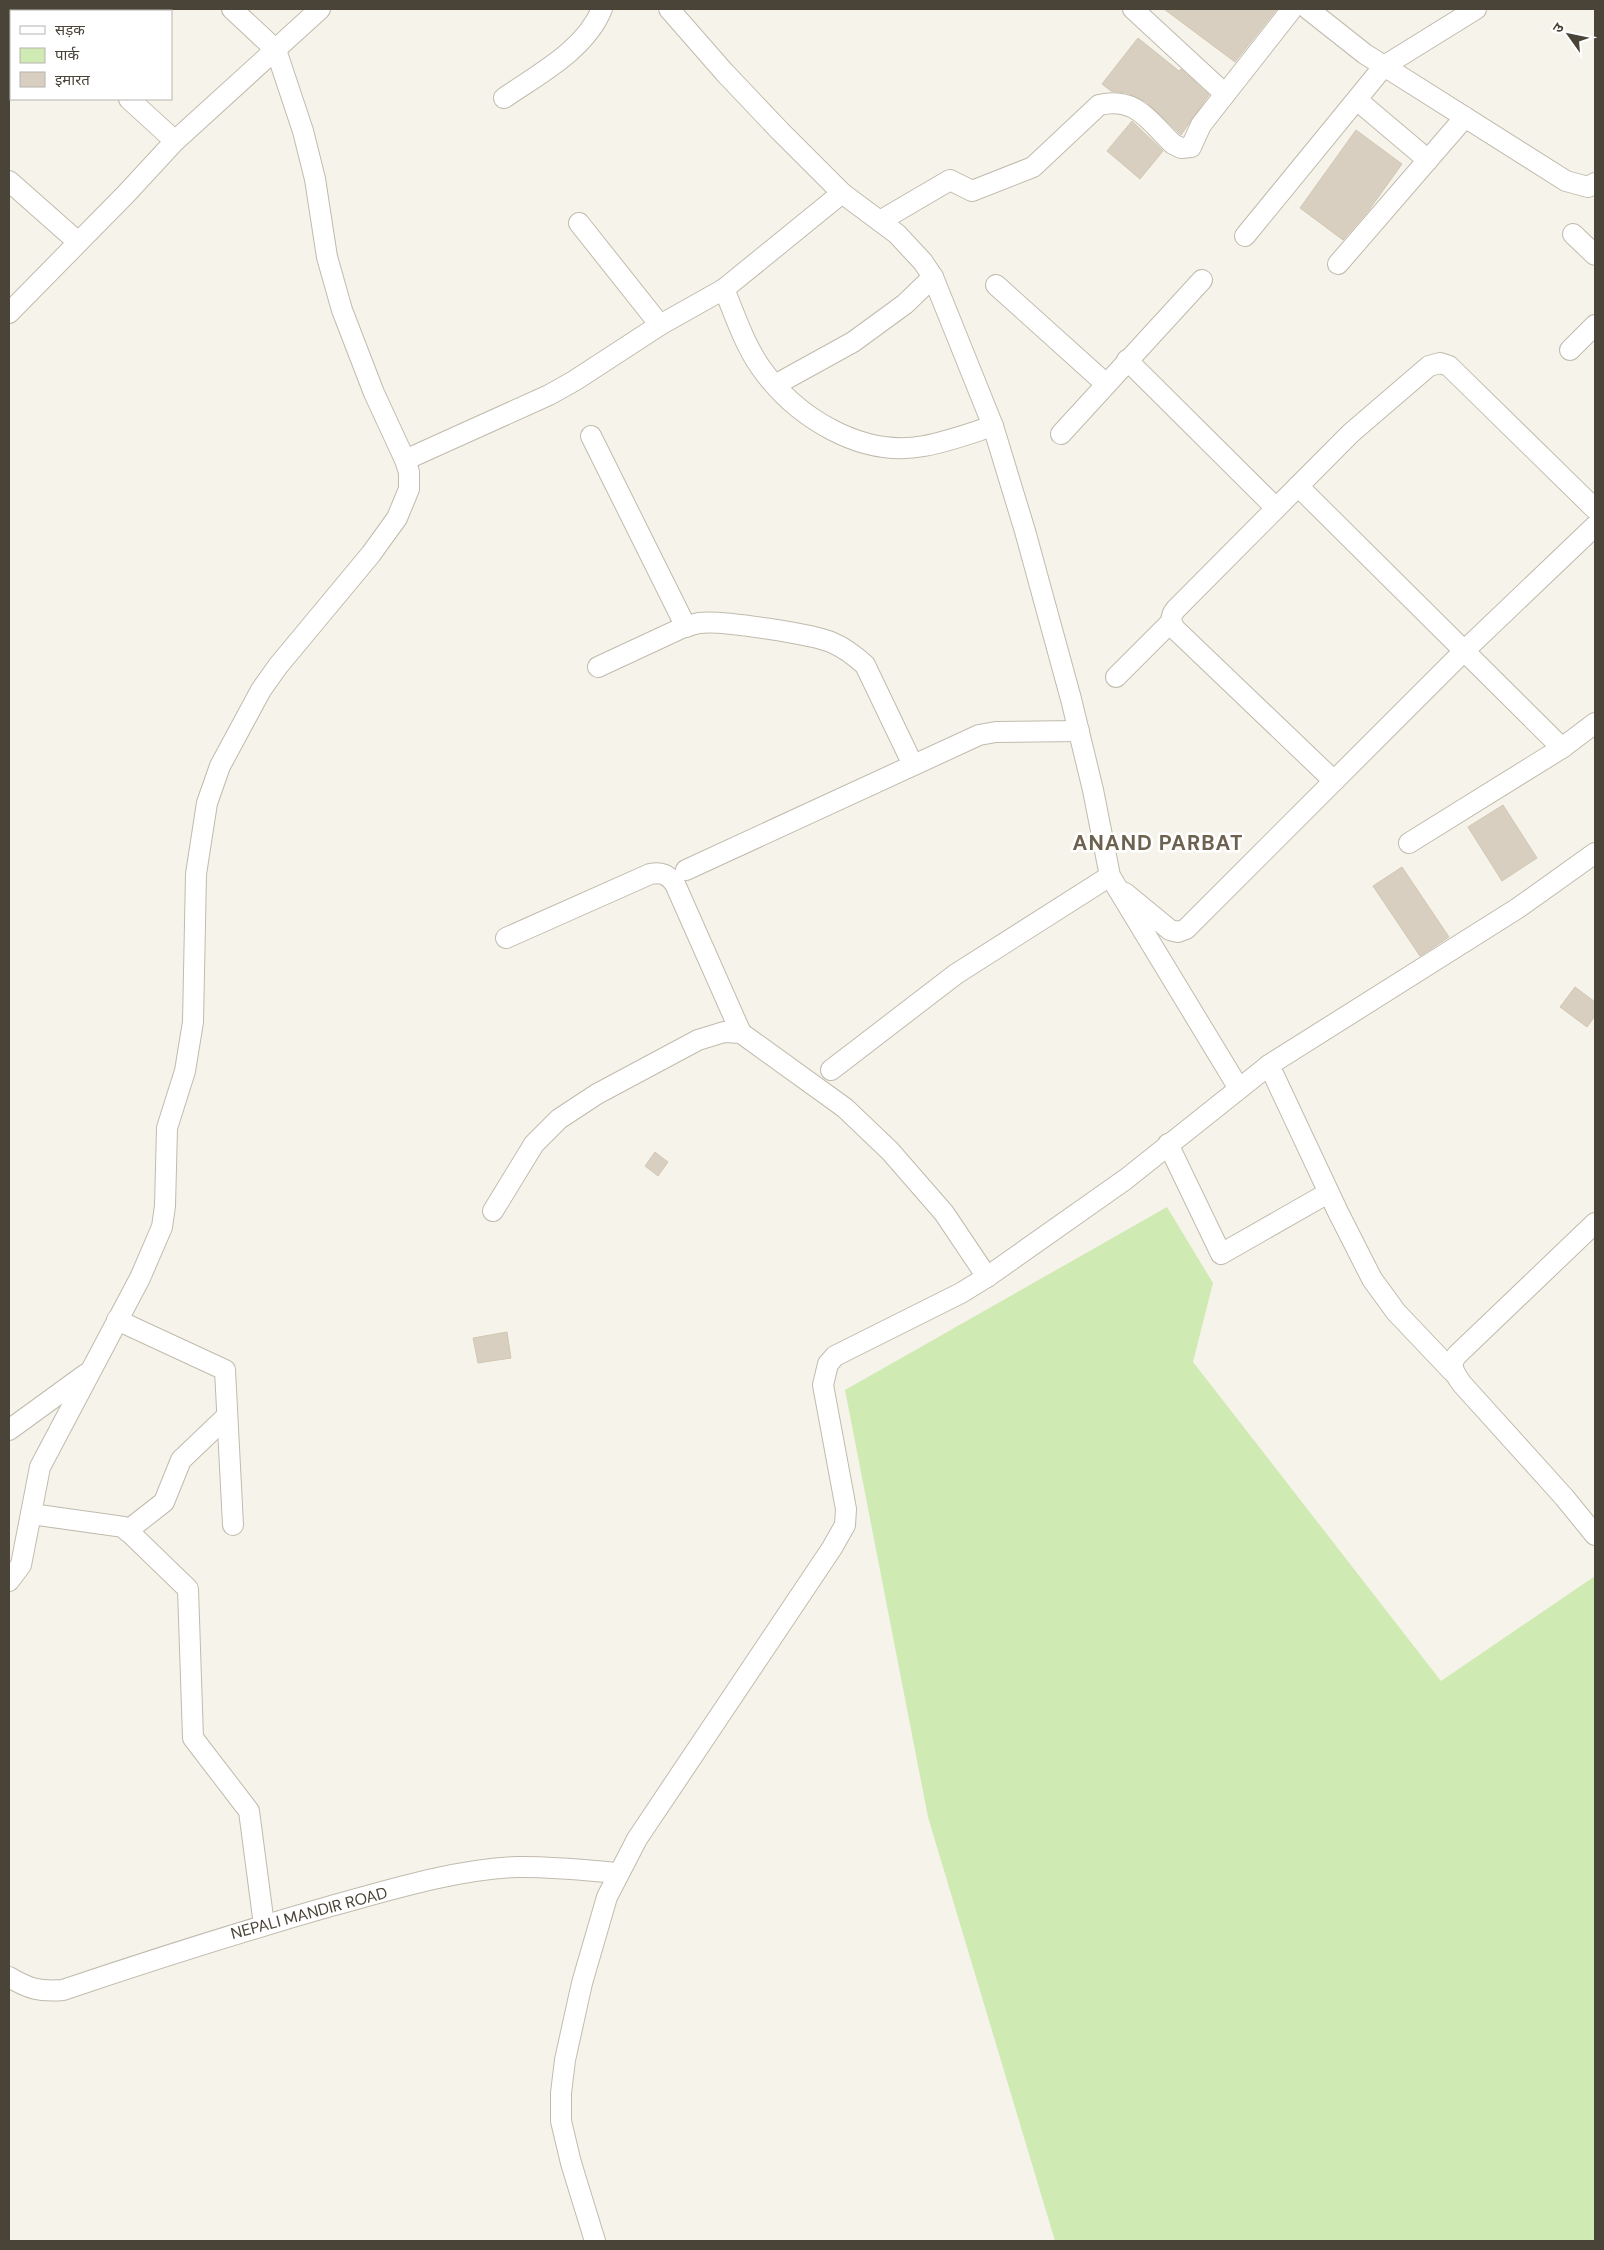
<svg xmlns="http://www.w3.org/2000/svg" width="1604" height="2250" viewBox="0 0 1604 2250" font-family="'DM Sans','Noto Sans Devanagari',sans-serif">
	<rect width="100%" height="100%" fill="#f6f3eb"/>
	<path fill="#d0eab4" d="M1167,1207L1213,1283L1193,1362L1441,1681L1595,1576V2241H1055L928,1817L845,1390Z"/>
	<g fill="#d8cfc0" stroke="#d2c7b3">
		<path d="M1164,9H1277L1235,62Z"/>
		<path d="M1138,38L1179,71L1181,69L1209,95L1181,135L1147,102L1127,93L1111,91L1102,84Z"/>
		<path d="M1132,121L1163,151L1140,179L1107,151Z"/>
		<path d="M1356,130L1402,164L1369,210L1343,240L1300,208Z"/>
		<path d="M1503,805L1537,858L1502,881L1468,827Z"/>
		<path d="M1402,867L1449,937L1420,956L1373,886Z"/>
		<path d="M1575,987L1595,1002V1016L1587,1027L1560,1007Z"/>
		<path d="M655,1152L668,1162L658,1176L645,1166Z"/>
		<path d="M507,1332L511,1358L478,1363L473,1338Z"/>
	</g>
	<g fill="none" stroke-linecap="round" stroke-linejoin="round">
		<g stroke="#c1bbad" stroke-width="22">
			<g id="minor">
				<path d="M32,9L35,11"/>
				<path d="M669,9L725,73L780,131L842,193L897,234L923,262L933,277L993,426L1025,531L1071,699L1093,790L1110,876L1238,1087"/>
				<path d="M1133,9L1225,94"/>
				<path d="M1308,9L1365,54L1566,181L1588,187L1595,183"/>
				<path d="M504,98C539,74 585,50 602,9"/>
				<path d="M129,99L175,141"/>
				<path d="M1357,100L1428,160"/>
				<path d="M9,181L78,242"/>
				<path d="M880,221L950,180L972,191L1033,167L1099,105C1136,96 1149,121 1173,144L1181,148L1191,147L1201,125L1292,9"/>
				<path d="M579,223L660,325"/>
				<path d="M1573,234L1595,255"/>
				<path d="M1245,236L1384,66L1476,9"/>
				<path d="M1338,264L1465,117"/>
				<path d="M996,285L1106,384"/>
				<path d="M724,289C735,315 744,344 761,368C796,417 861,458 924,446C947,442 971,433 993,426"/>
				<path d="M9,313L126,194L175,141L320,9"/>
				<path d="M1570,350L1595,325"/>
				<path d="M1127,360L1276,508"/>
				<path d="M775,385L853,342L905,304L933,277"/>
				<path d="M1061,434L1202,280"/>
				<path d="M591,436L686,627"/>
				<path d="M405,460L549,395L574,381L660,325L724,289L842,193"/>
				<path d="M1298,486L1562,748L1595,723"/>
				<path d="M598,667L684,627C689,626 694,624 699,623C720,620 814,634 833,643C845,648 855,656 865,665L913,765"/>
				<path d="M1116,677L1171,622"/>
				<path d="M1334,781L1175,629C1170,621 1170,616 1176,609L1351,433L1429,366L1440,363L1449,366L1595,509"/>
				<path d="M1409,843L1562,748"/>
				<path d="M686,870L979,735L996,732L1079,731"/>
				<path d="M1125,893L1170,930L1178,932L1186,929L1464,651L1595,526"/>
				<path d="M506,938L650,874C661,872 668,874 675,884L741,1033"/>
				<path d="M1269,1065L1338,1212L1372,1279L1396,1312L1453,1372"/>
				<path d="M831,1070L956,974L1110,876"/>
				<path d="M1168,1144L1221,1254L1328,1193"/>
				<path d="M493,1211L534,1144L559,1119L597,1094L698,1040L724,1032L741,1033L845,1108L890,1151L944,1213L987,1277"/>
				<path d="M1595,1223L1457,1355C1448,1365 1455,1374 1462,1384L1564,1497L1595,1535"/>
				<path d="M117,1320L225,1370L233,1525"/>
				<path d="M9,1430L86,1374"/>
				<path d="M31,1514L124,1527L188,1589L193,1738L249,1811L264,1925"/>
				<path d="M127,1531L164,1502L181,1460L227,1416"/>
				<path d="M9,1581L21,1565L40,1467L140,1278L162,1227L165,1206L167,1128L185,1071L193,1022L196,874L207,803L220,766L261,690L278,666L371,554L397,518L409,489V472L405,460L374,393L342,310L327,257L315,179L303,131L276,50L232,9"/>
				<path d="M9,1977C29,1989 40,1992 63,1990C152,1960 240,1932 331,1906C390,1890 453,1870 516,1867C550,1866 584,1870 618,1873"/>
				<path d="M595,2241L571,2163L561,2121V2093L565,2060L582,1983L607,1897L637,1839L832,1548L845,1525L846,1509L823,1385L828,1364L835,1356L961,1293L987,1277L1126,1179L1269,1065L1518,908L1595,853"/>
			</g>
		</g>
		<use href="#minor" stroke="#fff" stroke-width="20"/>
	</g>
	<g text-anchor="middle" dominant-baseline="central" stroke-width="5" stroke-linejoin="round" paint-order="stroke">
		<g font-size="16" fill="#4a4438" stroke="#fff">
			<text transform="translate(309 1913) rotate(-15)">NEPALI MANDIR ROAD</text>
		</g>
		<g font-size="21" font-weight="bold" letter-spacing="1" fill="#6d624f" stroke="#fff">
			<text x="1158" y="843">ANAND PARBAT</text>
		</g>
	</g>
	<rect width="1604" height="2250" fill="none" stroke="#4a4438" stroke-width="20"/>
	<rect x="10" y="10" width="162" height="90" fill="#ffffff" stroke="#b7b4af"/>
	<rect x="20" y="26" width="25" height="8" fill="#ffffff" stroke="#b7b4af"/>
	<text x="55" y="35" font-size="15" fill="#4a4438">सड़क</text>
	<rect x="20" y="48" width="25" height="15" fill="#d0eab4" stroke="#b7b4af"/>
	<text x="55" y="60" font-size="15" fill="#4a4438">पार्क</text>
	<rect x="20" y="72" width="25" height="15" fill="#d8cfc0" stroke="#b7b4af"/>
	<text x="55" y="85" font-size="15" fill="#4a4438">इमारत</text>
	<g transform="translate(1569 35) rotate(303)" stroke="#ffffff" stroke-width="4" paint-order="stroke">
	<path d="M0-4L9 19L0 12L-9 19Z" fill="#4a4438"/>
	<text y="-8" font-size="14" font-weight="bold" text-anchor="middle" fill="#4a4438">उ</text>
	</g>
</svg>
